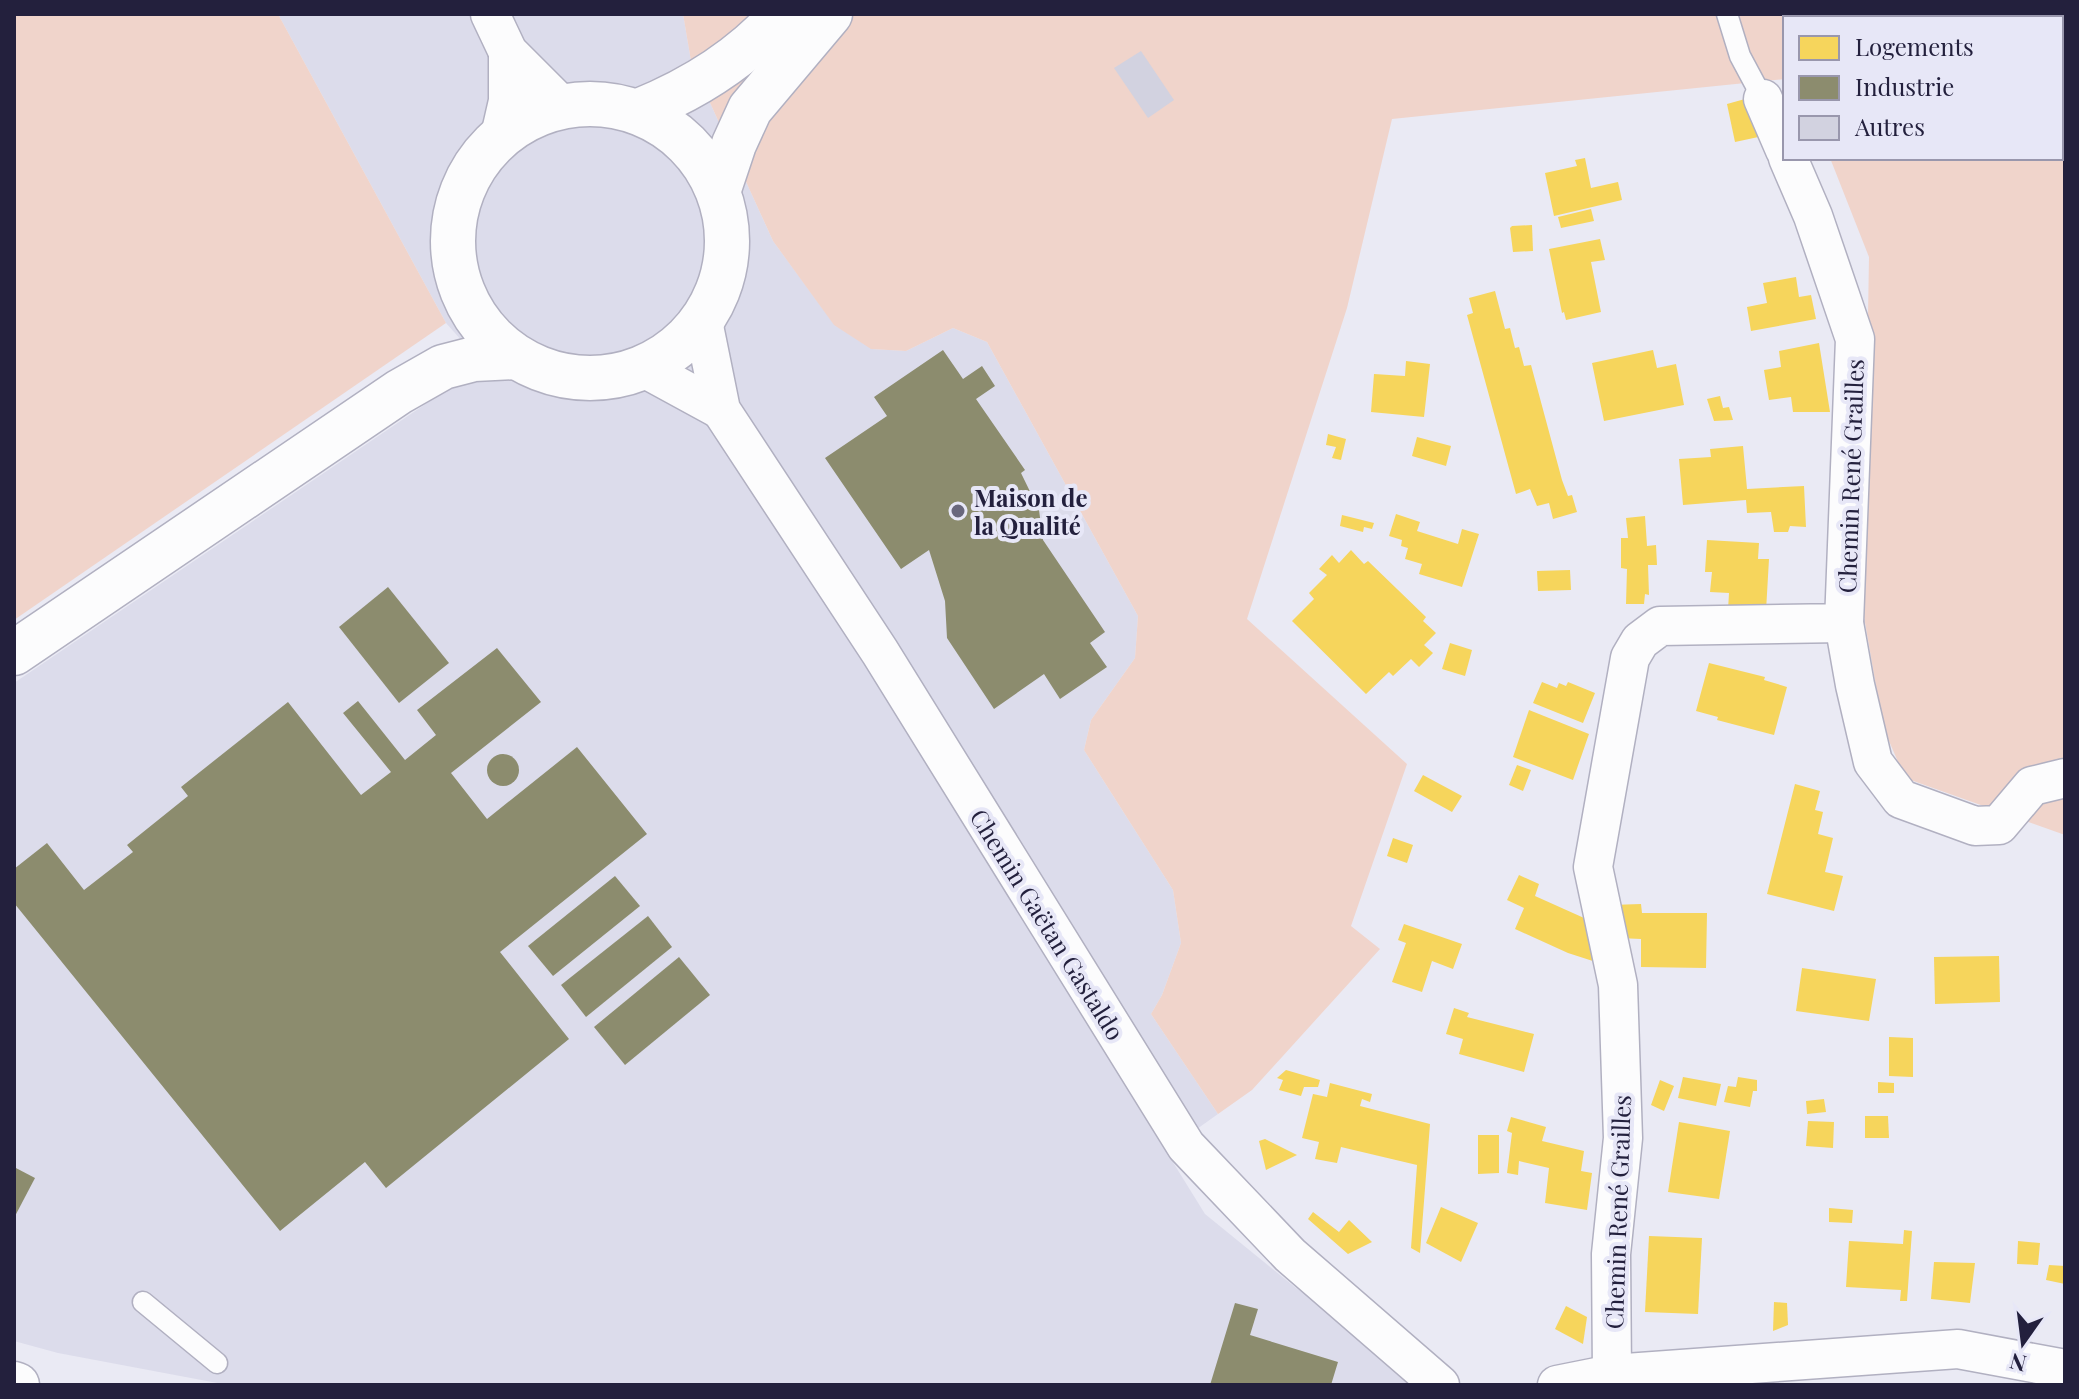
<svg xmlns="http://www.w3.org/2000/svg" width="2079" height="1399" viewBox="0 0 2079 1399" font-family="'Playfair Display',serif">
	<rect width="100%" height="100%" fill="#eaeaf4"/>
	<path fill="#dcdceb" d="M278,14H683L691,61L773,241L834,324L872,349L906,351L953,328L987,342L1138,616L1135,658L1091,720L1084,750L1173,890L1181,943L1162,995L1151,1014L1218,1114L1166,1151L1205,1214L1296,1288L1405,1358L1436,1385H228L58,1353L14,1341V683L458,382L496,379L446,323Z"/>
	<g fill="#f0d4cb">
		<path d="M14,14H278L446,323L14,620Z"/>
		<path d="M683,14H2065V835L1905,778L1883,727L1863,611L1869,257L1830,158H2061V18H1785V79L1392,119L1347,308L1247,619L1407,764L1351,926L1380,949L1252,1090L1218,1114L1151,1014L1162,995L1181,943L1173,890L1084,750L1091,720L1135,658L1138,616L987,342L953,328L906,351L871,349L834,325L773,241L691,61Z"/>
	</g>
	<g fill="#f6d55c">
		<path d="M1745,99L1763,136L1735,142L1727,104Z"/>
		<path d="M1585,158L1591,188L1618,182L1622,200L1554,216L1545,173L1577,166L1575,160Z"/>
		<path d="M1591,209L1594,221L1561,228L1558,217Z"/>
		<path d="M1532,225L1533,251L1513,252L1510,228L1512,226Z"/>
		<path d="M1600,239L1605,260L1591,262L1601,312L1566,320L1564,312L1562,313L1549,249Z"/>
		<path d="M1796,277L1799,297L1811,295L1816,319L1751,331L1747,307L1767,303L1763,283Z"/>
		<path d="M1495,291L1505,329L1510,328L1515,348L1519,347L1524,366L1531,365L1562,480L1568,496L1572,495L1577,512L1553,519L1549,503L1537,506L1530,489L1516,494L1467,315L1473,313L1469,298Z"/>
		<path d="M1819,343L1830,412H1793L1791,397L1769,400L1764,370L1781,367L1779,351Z"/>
		<path d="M1653,350L1657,368L1676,364L1684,405L1604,421L1592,363Z"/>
		<path d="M1406,361L1430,364L1424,417L1371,412L1374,374L1405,376Z"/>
		<path d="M1720,396L1723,408L1729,407L1733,420L1714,421L1707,399Z"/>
		<path d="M1328,434L1346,439L1341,460L1332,458L1336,447L1326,445Z"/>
		<path d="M1417,437L1451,446L1446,466L1412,456Z"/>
		<path d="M1743,446L1747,489L1804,486L1806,527L1790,526L1788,532H1774L1771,512L1747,513L1746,500L1683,505L1679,459L1711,457L1710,449Z"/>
		<path d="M1396,514L1420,522L1417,531L1458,544L1462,529L1479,534L1462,587L1419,574L1422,564L1405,559L1408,548L1401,546L1402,540L1389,536Z"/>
		<path d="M1342,515L1374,523L1372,529L1364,527L1363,532L1340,526Z"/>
		<path d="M1645,516L1647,546L1656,545L1657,565H1648L1649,595L1645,594L1644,604H1626L1627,569L1621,568V538H1628L1626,518Z"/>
		<path d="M1707,540L1759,543L1758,559H1769L1766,611L1728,610L1729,593L1710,592L1712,572H1705Z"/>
		<path d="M1351,550L1364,564L1368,561L1426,617L1423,621L1436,633L1424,645L1433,653L1419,667L1411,659L1393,676L1389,672L1366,694L1292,621L1314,599L1309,593L1327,575L1319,569L1332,555L1339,563Z"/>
		<path d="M1570,570L1571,590L1538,591L1537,571Z"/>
		<path d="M1450,643L1472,650L1465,676L1442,669Z"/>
		<path d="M1709,663L1765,677L1764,680L1787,687L1774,735L1717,720L1718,717L1696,711Z"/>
		<path d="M1542,682L1557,688L1559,683L1566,686L1568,682L1595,693L1583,723L1533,703Z"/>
		<path d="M1529,710L1589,734L1573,780L1513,757Z"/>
		<path d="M1517,765L1531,770L1523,791L1509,785Z"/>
		<path d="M1423,775L1462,796L1452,812L1414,791Z"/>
		<path d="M1795,784L1820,791L1815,810L1823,812L1818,834L1833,838L1825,872L1843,876L1834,911L1767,894Z"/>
		<path d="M1393,838L1413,845L1407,863L1387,856Z"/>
		<path d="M1519,875L1539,884L1535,896L1593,922L1599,963L1568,953L1515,929L1524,908L1507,900Z"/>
		<path d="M1641,904L1642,913H1707L1706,968L1641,967V939L1619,938L1611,905Z"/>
		<path d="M1404,924L1462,944L1453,969L1432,961L1422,992L1392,982L1406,943L1398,940Z"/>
		<path d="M1999,956L2000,1002L1935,1004L1934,957Z"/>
		<path d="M1802,968L1876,979L1869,1021L1796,1011Z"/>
		<path d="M1454,1008L1469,1013L1467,1017L1534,1034L1524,1072L1459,1054L1463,1039L1446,1034Z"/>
		<path d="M1889,1037L1913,1038V1077L1889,1076Z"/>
		<path d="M1286,1070L1320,1080L1318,1087H1304L1301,1096L1279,1090L1283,1080L1277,1078Z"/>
		<path d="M1683,1077L1721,1084L1716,1106L1678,1098Z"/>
		<path d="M1738,1077L1757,1080V1091H1753L1750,1107L1724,1102L1728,1086L1736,1087Z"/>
		<path d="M1660,1080L1674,1086L1664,1111L1651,1105Z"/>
		<path d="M1878,1082L1894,1083V1093H1878Z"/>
		<path d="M1330,1083L1372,1094L1370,1102L1362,1099L1360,1106L1430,1124L1420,1253L1411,1248L1417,1165L1341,1147L1337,1163L1315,1159L1319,1142L1302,1138L1313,1094L1327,1097Z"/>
		<path d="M1824,1099L1826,1112L1807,1114L1806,1101Z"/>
		<path d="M1865,1116H1888L1889,1138H1865Z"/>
		<path d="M1511,1117L1546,1127L1542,1141L1584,1151L1581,1171L1592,1173L1587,1210L1545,1203L1549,1168L1519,1161L1518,1175L1507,1173L1512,1133L1507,1131Z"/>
		<path d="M1808,1121L1834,1122L1833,1148L1806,1146Z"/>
		<path d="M1679,1122L1730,1131L1719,1199L1668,1192Z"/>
		<path d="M1478,1135H1499V1173L1478,1174Z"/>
		<path d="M1265,1139L1297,1155L1266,1170L1259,1141Z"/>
		<path d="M1441,1207L1478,1223L1461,1262L1426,1243Z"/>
		<path d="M1829,1208L1853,1210L1852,1223L1829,1222Z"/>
		<path d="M1313,1212L1339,1232L1349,1220L1372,1242L1348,1254L1308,1219Z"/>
		<path d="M1904,1230L1912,1231L1907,1301H1900L1901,1290L1846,1287L1849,1241L1903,1244Z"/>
		<path d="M1649,1236L1702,1238L1698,1314L1645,1312Z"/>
		<path d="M2018,1241L2040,1243L2038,1265L2017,1264Z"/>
		<path d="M1934,1262L1975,1263L1970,1303L1931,1299Z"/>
		<path d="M2049,1265L2065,1266V1284L2046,1280Z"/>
		<path d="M1774,1302L1787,1303L1788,1325L1773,1331Z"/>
		<path d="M1566,1306L1587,1317L1583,1344L1555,1329Z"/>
	</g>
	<g fill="#8c8c6e">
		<path d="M943,350L963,379L982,366L995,386L976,399L1025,470L1021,473L1039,510L1043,540L1105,632L1090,643L1107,667L1060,699L1044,674L994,709L947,638L945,601L929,550L901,569L825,458L887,416L874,397Z"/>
		<path d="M388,587L449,663L399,703L339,627Z"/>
		<path d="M497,648L541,702L451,773L487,819L577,747L647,834L500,952L569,1039L386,1188L365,1162L280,1231L14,903V869L47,843L84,890L133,852L127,845L188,796L181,787L288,702L361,795L391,772L343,713L358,701L405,760L436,735L417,710Z"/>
		<circle cx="503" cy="770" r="16"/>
		<path d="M615,876L640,906L553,976L528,946Z"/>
		<path d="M648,916L672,947L586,1017L561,985Z"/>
		<path d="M679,957L710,995L625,1065L594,1027Z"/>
		<path d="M14,1167L35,1178L14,1218Z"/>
		<path d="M1235,1303L1258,1309L1250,1335L1338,1362L1331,1385H1210Z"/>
	</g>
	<path fill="#d2d2e0" d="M1141,51L1174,100L1148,118L1114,68Z"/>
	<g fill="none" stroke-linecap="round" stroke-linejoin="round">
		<g stroke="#b1b0c1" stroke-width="23">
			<g id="lane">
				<path d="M1727,14L1740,56L1763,99"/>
				<path d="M143,1302L217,1363"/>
			</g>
		</g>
		<g stroke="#b1b0c1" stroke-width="41">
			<g id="street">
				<path d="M490,14L508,52L562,106"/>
				<path d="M1763,99L1785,150"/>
				<path d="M500,136L508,101V52"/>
				<path d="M703,321L721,410L880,652L1186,1146L1290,1255L1440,1385"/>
				<path d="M644,368L721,410"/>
				<path d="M1844,623L1855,685L1873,762L1901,799L1975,826L1999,825L2032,786L2065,778"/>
				<path d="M1612,1374L1611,1254L1623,1138L1618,985L1593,867L1630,658L1640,641L1660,626L1844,623L1855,339L1813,216L1788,158"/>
				<path d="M1557,1385L1612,1374L1958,1349L2065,1369"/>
			</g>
		</g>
		<g stroke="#b1b0c1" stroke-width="47">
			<g id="secondary">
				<circle cx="590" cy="241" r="137"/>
				<path d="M639,111C694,89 742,59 782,14"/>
				<path d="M719,189L734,144L750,109L830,14"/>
			</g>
		</g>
		<g stroke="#b1b0c1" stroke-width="47">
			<g id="highway">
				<path d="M14,653L399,392L443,367L474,359L516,357"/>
				<path d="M14,1384L17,1385"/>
			</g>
		</g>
		<use href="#lane" stroke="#fcfcfd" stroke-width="20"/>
		<use href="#street" stroke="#fcfcfd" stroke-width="38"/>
		<use href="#secondary" stroke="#fcfcfd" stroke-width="44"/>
		<use href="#highway" stroke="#fcfcfd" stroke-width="44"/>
	</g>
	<circle fill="#69677d" stroke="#e7e7f7" stroke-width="3" cx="958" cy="511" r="8"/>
	<g text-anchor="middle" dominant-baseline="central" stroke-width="8" stroke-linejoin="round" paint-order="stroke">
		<g font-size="24" fill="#23203d" stroke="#e7e7f7">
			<text transform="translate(1850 476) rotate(-88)">Chemin René Grailles</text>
			<text transform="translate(1048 924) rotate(58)">Chemin Gaëtan Gastaldo</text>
			<text transform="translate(1617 1212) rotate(-88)">Chemin René Grailles</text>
		</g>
		<g font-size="24" font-weight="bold" fill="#23203d" stroke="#e7e7f7" text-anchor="start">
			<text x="974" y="497">Maison de<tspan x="974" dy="28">la Qualité</tspan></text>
		</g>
	</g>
	<rect width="2079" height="1399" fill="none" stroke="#23203d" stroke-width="32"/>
	<rect x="1783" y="16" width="280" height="144" fill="#e7e7f7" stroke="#9997ad" stroke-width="2"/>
	<rect x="1799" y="36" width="40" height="24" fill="#f6d55c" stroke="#9997ad" stroke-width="2"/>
	<text x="1855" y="56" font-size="24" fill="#23203d">Logements</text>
	<rect x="1799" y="76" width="40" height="24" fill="#8c8c6e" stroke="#9997ad" stroke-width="2"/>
	<text x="1855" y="96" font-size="24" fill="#23203d">Industrie</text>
	<rect x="1799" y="116" width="40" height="24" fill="#d2d2e0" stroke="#9997ad" stroke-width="2"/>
	<text x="1855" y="136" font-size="24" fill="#23203d">Autres</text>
	<g transform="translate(2023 1343) rotate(194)" stroke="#e7e7f7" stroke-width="6" paint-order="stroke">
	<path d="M0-6L14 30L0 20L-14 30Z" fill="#23203d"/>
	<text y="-12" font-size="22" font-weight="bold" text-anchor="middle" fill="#23203d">N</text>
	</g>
</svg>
